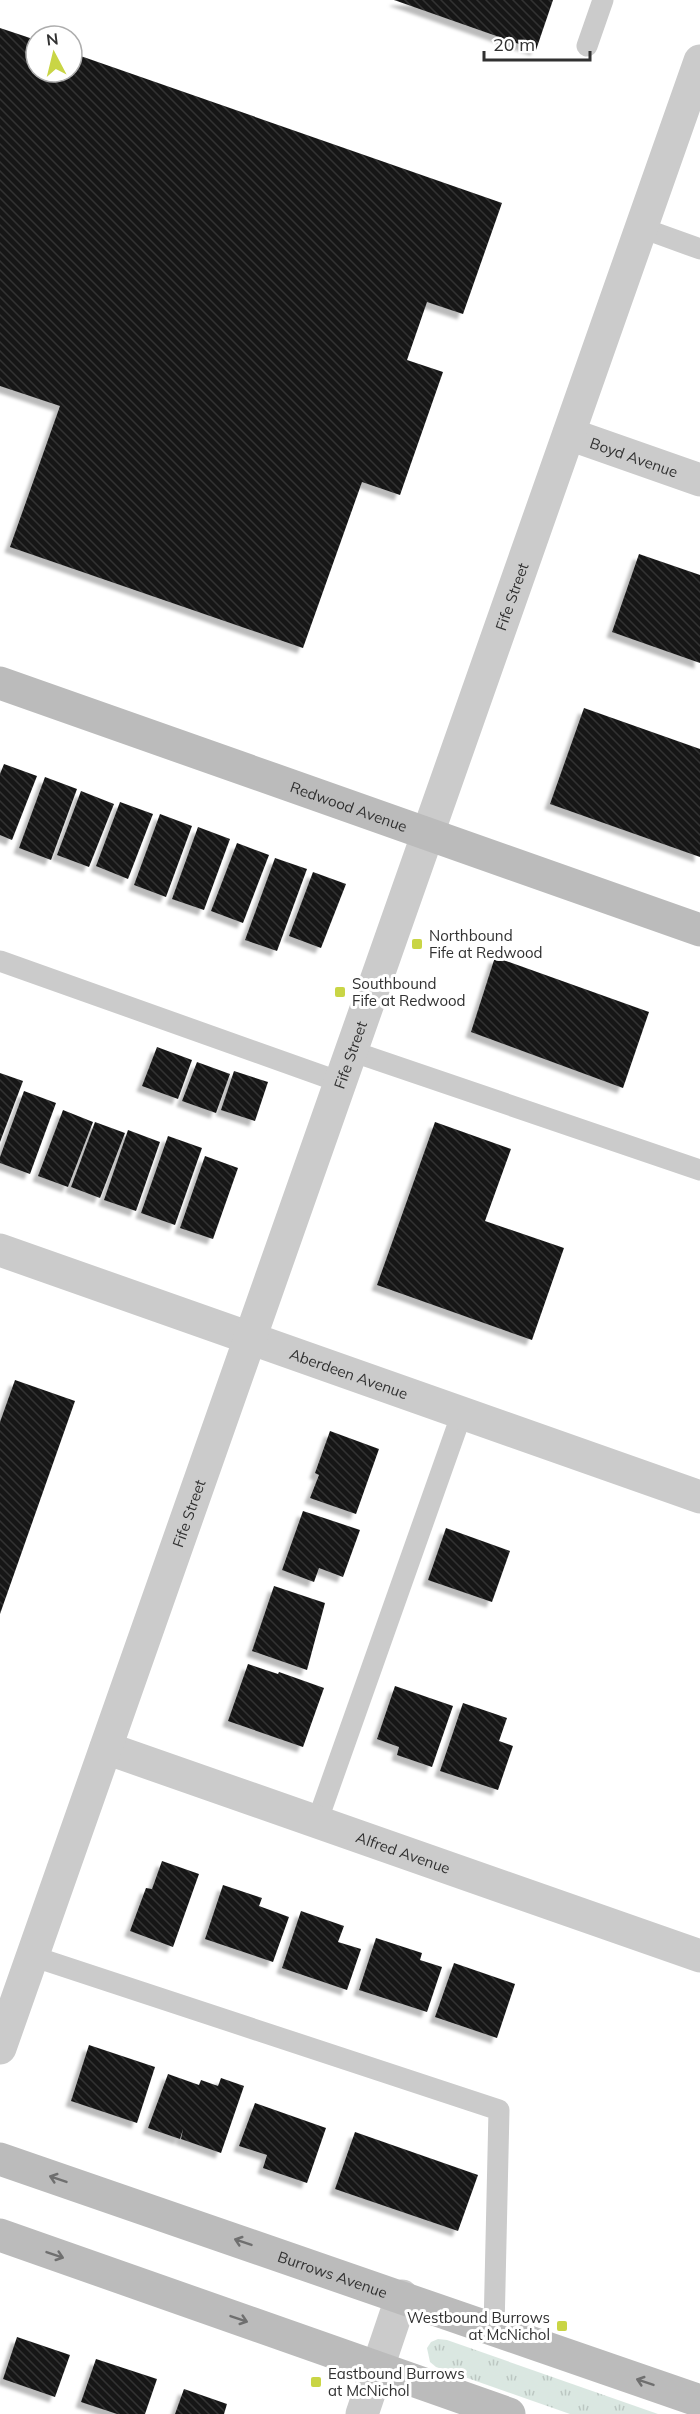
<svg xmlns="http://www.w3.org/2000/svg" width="700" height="2414" viewBox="0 0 700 2414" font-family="Mulish,sans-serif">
	<defs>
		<pattern id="grass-tufts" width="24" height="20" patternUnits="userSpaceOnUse" patternTransform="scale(1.5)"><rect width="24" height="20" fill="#dae7e1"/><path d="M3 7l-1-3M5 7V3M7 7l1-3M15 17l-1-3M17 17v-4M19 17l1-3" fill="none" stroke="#bcc7c2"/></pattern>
		<pattern id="building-back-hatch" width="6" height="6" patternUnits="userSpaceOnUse" patternTransform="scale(1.5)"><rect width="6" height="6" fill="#181818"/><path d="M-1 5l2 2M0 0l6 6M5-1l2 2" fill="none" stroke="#313131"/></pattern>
		<filter id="shadow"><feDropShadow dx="-5.5" dy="5.5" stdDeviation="1.5" flood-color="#0004"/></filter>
	</defs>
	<rect width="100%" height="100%" fill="#fff"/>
	<path fill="url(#grass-tufts)" d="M438,2339L447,2340L658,2414H570L436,2367L430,2362L427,2348L431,2342Z"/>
	<g fill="url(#building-back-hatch)" filter="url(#shadow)">
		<path d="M394,0H553L536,50Z"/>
		<path d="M0,28L36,40V72H72V53L502,203L463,314L427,302L407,360L443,372L400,495L362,482L303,648L10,547L60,406L0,386Z"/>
		<path d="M639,554L700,575V663L612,632Z"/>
		<path d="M584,708L700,749V857L550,804Z"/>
		<path d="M4,764L37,776L12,840L0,835V774Z"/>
		<path d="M45,777L77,789L51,860L19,848Z"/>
		<path d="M81,791L114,804L89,867L57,855Z"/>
		<path d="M120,802L153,814L128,879L96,866Z"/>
		<path d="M160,814L192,826L166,897L134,885Z"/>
		<path d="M198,827L230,839L204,910L172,899Z"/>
		<path d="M237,843L269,855L243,923L211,911Z"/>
		<path d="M275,858L307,869L277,951L245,940Z"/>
		<path d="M313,872L346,884L321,948L289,936Z"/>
		<path d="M495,957L649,1012L623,1088L471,1032Z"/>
		<path d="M157,1047L192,1060L178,1099L142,1086Z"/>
		<path d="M197,1062L230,1074L216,1113L182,1101Z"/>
		<path d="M234,1071L268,1082L255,1121L221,1110Z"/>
		<path d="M0,1073L23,1081L0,1142Z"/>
		<path d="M24,1091L56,1103L30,1174L0,1163V1157Z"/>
		<path d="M63,1110L93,1122L68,1187L38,1176Z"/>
		<path d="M95,1122L125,1133L100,1198L71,1187Z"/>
		<path d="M435,1122L511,1149L485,1221L564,1248L532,1340L377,1285Z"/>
		<path d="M128,1130L160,1142L136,1211L104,1200Z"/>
		<path d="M168,1136L202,1148L175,1225L141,1213Z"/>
		<path d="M205,1156L238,1168L213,1239L180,1228Z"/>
		<path d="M15,1380L75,1401L0,1614V1422Z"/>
		<path d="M330,1431L379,1449L356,1514L310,1498L319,1475L315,1473Z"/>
		<path d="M303,1511L360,1530L343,1577L319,1568L314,1582L282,1570Z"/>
		<path d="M446,1528L510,1551L492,1602L428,1580Z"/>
		<path d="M274,1586L325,1603L307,1670L252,1651Z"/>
		<path d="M248,1664L278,1674L279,1672L324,1688L303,1747L228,1721Z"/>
		<path d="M395,1686L453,1706L432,1767L397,1755L399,1747L377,1739Z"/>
		<path d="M463,1703L507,1718L499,1741L513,1746L498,1790L440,1771Z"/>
		<path d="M162,1861L199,1874L173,1947L130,1931L146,1888L152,1889Z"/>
		<path d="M223,1885L262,1898L259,1906L289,1917L273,1962L205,1939Z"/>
		<path d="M301,1911L344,1926L338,1942L361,1949L347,1990L282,1968Z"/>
		<path d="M376,1938L422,1953L420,1960L442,1967L427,2012L359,1990Z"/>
		<path d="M454,1963L515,1984L497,2038L435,2017Z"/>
		<path d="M89,2045L155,2067L137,2123L71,2101Z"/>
		<path d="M168,2074L199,2085L201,2080L218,2086L221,2078L244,2086L221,2153L181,2139L183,2129L180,2139L148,2128Z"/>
		<path d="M255,2103L326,2128L307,2183L263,2168L267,2155L239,2146Z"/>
		<path d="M355,2132L478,2175L458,2231L335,2189Z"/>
		<path d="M17,2337L70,2355L55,2397L3,2379Z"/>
		<path d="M96,2359L157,2379L145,2414H117L81,2402Z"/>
		<path d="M184,2389L227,2404L224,2414H175Z"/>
	</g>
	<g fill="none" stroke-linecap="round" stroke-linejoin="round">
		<g stroke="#cbcbcb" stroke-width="21">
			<path d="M587,46L603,0"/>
			<path d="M642,228L700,249"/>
			<path d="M0,961L340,1082"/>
			<path d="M351,1051L700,1170"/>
			<path d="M317,1822L462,1413"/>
			<path d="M32,1956L499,2110L494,2329"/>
		</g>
		<g stroke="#cbcbcb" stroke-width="33">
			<path id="s1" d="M569,434L700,480"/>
			<path id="s2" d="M0,1250L700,1497"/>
			<path id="s3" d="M106,1748L700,1956"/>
			<path id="s4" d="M0,2048L700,61"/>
			<path d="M362,2414L402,2296"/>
		</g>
		<g stroke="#bbb" stroke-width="33">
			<path id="s5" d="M0,683L700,930"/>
			<path id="s6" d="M0,2159L700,2401"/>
			<path d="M0,2235L509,2414"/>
		</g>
	</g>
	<defs><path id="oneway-shaft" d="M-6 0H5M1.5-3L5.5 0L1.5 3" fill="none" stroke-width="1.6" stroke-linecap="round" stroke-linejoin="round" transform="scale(1.5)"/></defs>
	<g stroke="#6f6f6f">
		<use href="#oneway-shaft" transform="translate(58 2179) rotate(-161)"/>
		<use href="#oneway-shaft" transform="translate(243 2242) rotate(-161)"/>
		<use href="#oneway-shaft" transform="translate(55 2255) rotate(19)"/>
		<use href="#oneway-shaft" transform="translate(239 2319) rotate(19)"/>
		<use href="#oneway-shaft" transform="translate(645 2382) rotate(-161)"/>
	</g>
	<g fill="#c9d545" stroke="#fff" stroke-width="2">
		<rect x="411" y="938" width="12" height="12" rx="3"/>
		<rect x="334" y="986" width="12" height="12" rx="3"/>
		<rect x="556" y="2320" width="12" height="12" rx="3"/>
		<rect x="310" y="2376" width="12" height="12" rx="3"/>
	</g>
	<g text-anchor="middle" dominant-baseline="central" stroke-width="6" stroke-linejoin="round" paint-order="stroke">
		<g font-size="15" fill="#313131" stroke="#fff">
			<text stroke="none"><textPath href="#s1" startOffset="69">Boyd Avenue</textPath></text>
			<text stroke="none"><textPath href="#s4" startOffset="1539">Fife Street</textPath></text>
			<text stroke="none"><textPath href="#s5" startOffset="370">Redwood Avenue</textPath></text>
			<text stroke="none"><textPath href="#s4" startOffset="1053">Fife Street</textPath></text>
			<text stroke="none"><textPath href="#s2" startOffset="370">Aberdeen Avenue</textPath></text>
			<text stroke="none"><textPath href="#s4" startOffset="567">Fife Street</textPath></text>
			<text stroke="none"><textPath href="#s3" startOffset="315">Alfred Avenue</textPath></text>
			<text stroke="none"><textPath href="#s6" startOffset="352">Burrows Avenue</textPath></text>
		</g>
		<g font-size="15" fill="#313131" stroke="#fff" text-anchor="start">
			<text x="429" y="935">Northbound<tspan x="429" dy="17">Fife at Redwood</tspan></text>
			<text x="352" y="983">Southbound<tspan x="352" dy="17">Fife at Redwood</tspan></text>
			<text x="550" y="2317" text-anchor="end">Westbound Burrows<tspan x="550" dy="17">at McNichol</tspan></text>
			<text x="328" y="2373">Eastbound Burrows<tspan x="328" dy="17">at McNichol</tspan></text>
		</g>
	</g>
	<g transform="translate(54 54) rotate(353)"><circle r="28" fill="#ffffff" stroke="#adadad" stroke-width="1.5"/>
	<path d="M0-4.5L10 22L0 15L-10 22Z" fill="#c9d545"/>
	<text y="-9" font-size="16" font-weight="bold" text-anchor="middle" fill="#313131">N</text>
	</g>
	<path d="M484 51v9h106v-9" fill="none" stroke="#313131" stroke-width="3"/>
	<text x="493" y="51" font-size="18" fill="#313131" stroke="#ffffff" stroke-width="4.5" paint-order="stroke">20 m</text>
</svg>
